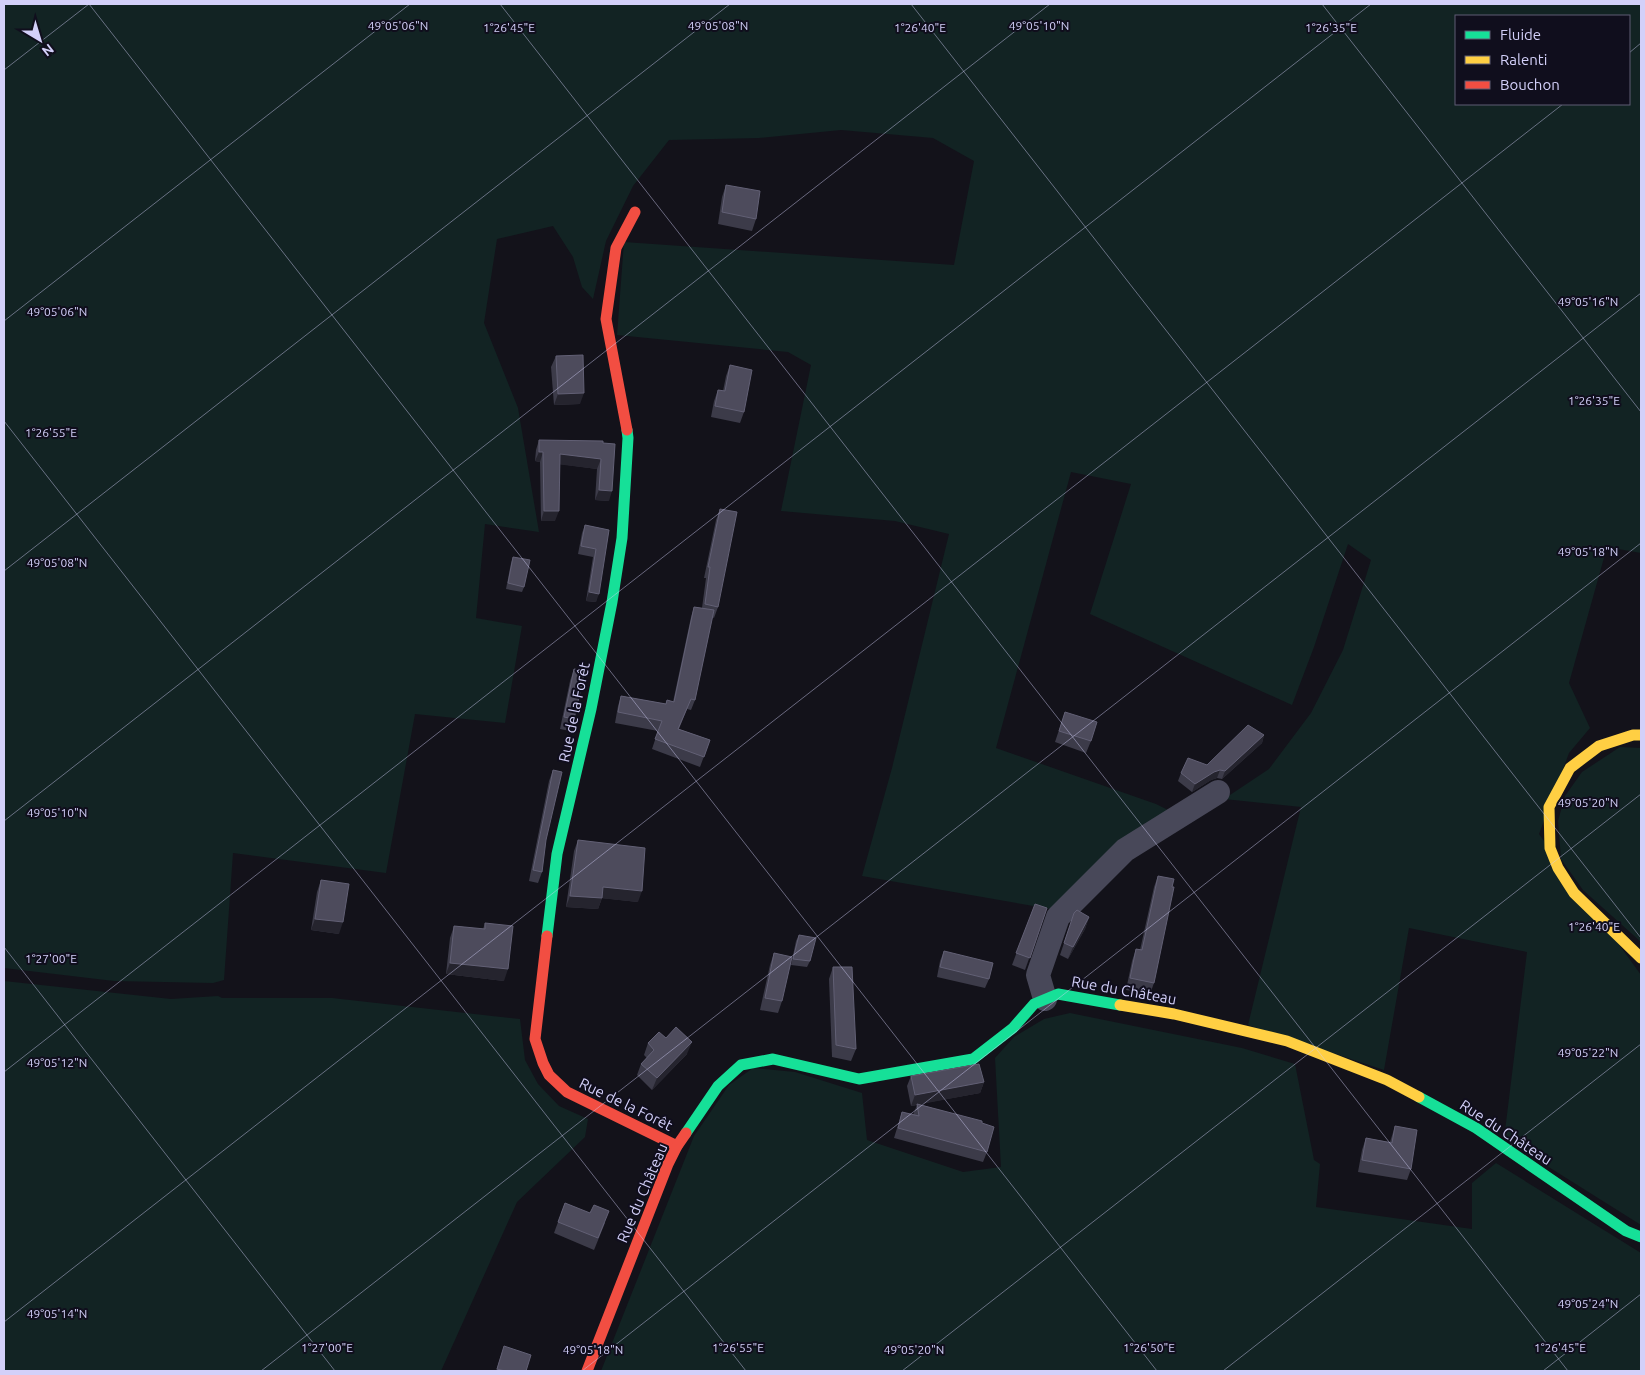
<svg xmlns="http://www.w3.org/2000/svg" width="1645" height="1375" viewBox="0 0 1645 1375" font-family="Ubuntu,sans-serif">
	<rect width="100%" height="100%" fill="#13121a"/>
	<g fill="#122323" fill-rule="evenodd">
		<path d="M4,4H1641V553L1607,547L1569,683L1590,728L1569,753L1539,834L1641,975V1225L1504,1139L1527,952L1409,928L1384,1070L1248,1025L1301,807L1224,799L1269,769L1311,713L1343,650L1371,560L1348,544L1314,647L1292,705L1090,614L1131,484L1071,472L996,748L1156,804L1170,811L1051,909L862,876L892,768L949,534L895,521L781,511L811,365L788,352L617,335L624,242L954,265L974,161L933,138L841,130L759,138L669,140L633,186L606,241L593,299L582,287L573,257L553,226L497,239L484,323L518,408L539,532L485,524L476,618L522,626L505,723L415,714L386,873L233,853L224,980L213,983L114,981L4,968ZM1456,16H1629V104H1456Z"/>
		<path d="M1620,747L1641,748V942L1583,890L1561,859L1558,821L1565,796L1582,772Z"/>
		<path d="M4,981L171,999L218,996L222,998H332L520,1019L525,1060L538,1084L559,1106L588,1119L585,1137L517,1202L441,1371H4Z"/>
		<path d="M1070,1013L1242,1048L1295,1064L1314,1160L1320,1164L1316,1207L1472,1229V1183L1496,1163L1641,1253V1371H601L694,1136L729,1085L753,1068L795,1072L862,1093L867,1140L963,1172L1001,1167L995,1058L1014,1037L1044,1019Z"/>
	</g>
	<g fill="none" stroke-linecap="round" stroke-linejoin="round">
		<path stroke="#484859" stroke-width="24" d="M1045,999L1038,975L1058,917L1125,850L1218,792"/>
		<g stroke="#16e098" stroke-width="11">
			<path d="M547,936L557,854L591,709L612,602L622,538L628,438L627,430"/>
			<path d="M1419,1097L1476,1128L1626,1231L1641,1237"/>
			<path d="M686,1133L718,1086L741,1065L773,1059L859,1079L973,1059L1013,1028L1034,1004L1058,994L1120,1005"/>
		</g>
		<g stroke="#ffcf43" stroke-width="11">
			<path d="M1641,735H1633L1599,746L1570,768L1549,807L1550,848L1558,868L1574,893L1641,958"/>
			<path d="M1120,1005L1174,1014L1287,1041L1387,1080L1419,1097"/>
		</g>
		<g stroke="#f24e42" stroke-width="11">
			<path d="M627,430L606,319L616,248L635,212"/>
			<path d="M547,936L535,1039L543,1063L549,1075L567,1092L677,1146"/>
			<path d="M587,1371L668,1164L677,1146L686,1133"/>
		</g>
	</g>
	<g fill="#3c3b49">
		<path d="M726,185L756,219L752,231L718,224L722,197Z"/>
		<path d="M556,356L580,404L554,405L551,367Z"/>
		<path d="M730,365L744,412L740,423L711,417L714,401L718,390L723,391L726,376Z"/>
		<path d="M539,440L603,443L609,501L595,500L597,469L560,464L555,521H541L540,462L535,461L536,450Z"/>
		<path d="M720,509L718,607L714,618L712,617L695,700L691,710L687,709L679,729L710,740L700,767L652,749L658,731L615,723L618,706L621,696L666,704L667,700L673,702L691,617L694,607L702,608L706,578H704L716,520Z"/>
		<path d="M585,525L609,530L596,602L586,601L593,557L578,554L582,533Z"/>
		<path d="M513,557L524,587L522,592L506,589L511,563Z"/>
		<path d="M574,669V719L570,731L560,729L570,681Z"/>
		<path d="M1065,712L1091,741L1086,753L1055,742Z"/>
		<path d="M1264,735L1262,743L1222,779L1217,778L1211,780L1192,792L1178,781L1181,773L1207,765Z"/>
		<path d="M553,770L542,872L538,883L529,881L549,781Z"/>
		<path d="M578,840L638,902L602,898L598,909L566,907L574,851Z"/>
		<path d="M1158,876L1154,983L1150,994L1126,990L1132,961L1136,949L1140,950L1154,887Z"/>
		<path d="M321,880L339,934L311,930L317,892Z"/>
		<path d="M1035,904L1047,908L1025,970L1012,965Z"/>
		<path d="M1074,913L1089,917L1085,929L1068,959L1060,955Z"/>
		<path d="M485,923L504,981L446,974L450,938L454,926L483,929Z"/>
		<path d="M799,935L810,961L807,967L791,965L796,941Z"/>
		<path d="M944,951L989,979L985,988L937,977L940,961Z"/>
		<path d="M774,953L782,1001L778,1013L760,1010L770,965Z"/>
		<path d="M833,967L856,1049L851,1061L832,1057L829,979Z"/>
		<path d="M666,1038L687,1054L652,1090L637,1075L641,1064L647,1058L644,1055L648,1043Z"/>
		<path d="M911,1076L984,1082L980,1093L919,1104L982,1123L987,1152L983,1162L894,1138L902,1112L913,1115L917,1105L911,1106L907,1086Z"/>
		<path d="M1395,1126L1411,1169L1407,1180L1358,1172L1362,1150L1366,1138L1390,1142Z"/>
		<path d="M565,1203L605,1223L594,1250L554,1233Z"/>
		<path d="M504,1346L526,1371H496Z"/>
	</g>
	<g fill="#25242e">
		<path d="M584,393L580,404L554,405L558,394Z"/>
		<path d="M539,452H543L540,462L535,461Z"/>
		<path d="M560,454L601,459L597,469L556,464Z"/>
		<path d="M599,490L612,491L609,501L595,500Z"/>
		<path d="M544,511H559L555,521H541Z"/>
		<path d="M589,592L599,594L596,602L586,601Z"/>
		<path d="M1264,735L1262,743L1222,779L1225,771Z"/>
		<path d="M1220,770L1217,778L1211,780L1192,792L1195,784L1214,772Z"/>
		<path d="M603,887L642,891L638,902L599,898Z"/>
		<path d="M570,896L602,898L598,909L566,907Z"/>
		<path d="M1089,917L1085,929L1068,959L1073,947Z"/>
		<path d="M315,919L343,922L339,934L311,930Z"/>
		<path d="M450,963L508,969L504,981L446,974Z"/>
		<path d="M692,1042L687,1054L652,1090L657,1078Z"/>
		<path d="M984,1082L980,1093L911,1106L915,1095Z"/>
	</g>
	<g fill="#4d4b5c" stroke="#626075">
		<path d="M726,185L760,191L756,219L722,212Z"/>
		<path d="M583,355L584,393L558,394L556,356Z"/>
		<path d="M730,365L752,370L744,412L715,406L718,390L725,391Z"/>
		<path d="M539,440L603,441V443L615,444L612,491L599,490L601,459L560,454L559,511H544L543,452H539Z"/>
		<path d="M720,509L737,512L718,607L705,604L710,567H708Z"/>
		<path d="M585,525L609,530L599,594L589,592L596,549L581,546Z"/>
		<path d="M513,557L530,560L524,587L508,583Z"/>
		<path d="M694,607L714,610L695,700L691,699L678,729L710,740L704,757L655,739L662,721L618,712L621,696L666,704L667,700L674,702Z"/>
		<path d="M574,669L585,671L574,719L564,717Z"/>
		<path d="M1065,712L1097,722L1091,741L1059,731Z"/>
		<path d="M1248,725L1264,735L1225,771L1220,770L1214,772L1195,784L1181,773L1188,758L1207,765Z"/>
		<path d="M553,770L562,772L546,840L542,872L533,870Z"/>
		<path d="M578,840L645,848L642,891L603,887L602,898L570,896Z"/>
		<path d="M1158,876L1174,879L1172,887H1174L1154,983L1130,978L1136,949L1142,950Z"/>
		<path d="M321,880L349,884L343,922L315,919Z"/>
		<path d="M1035,904L1047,908L1030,958L1016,953Z"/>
		<path d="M1077,910L1089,917L1073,947L1064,943L1074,913Z"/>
		<path d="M485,923L513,926L508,969L450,963L454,926L485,929Z"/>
		<path d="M799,935L816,938L810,961L793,959Z"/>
		<path d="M944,951L993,963L989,979L940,967Z"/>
		<path d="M774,953L792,957L782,1001L765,998Z"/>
		<path d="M833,967H852L856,1049L836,1045Z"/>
		<path d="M676,1027L692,1042L657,1078L641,1064L654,1050L648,1043L659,1032L666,1038Z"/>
		<path d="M979,1064L984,1082L915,1095L911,1076Z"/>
		<path d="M917,1104L982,1121V1123L994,1127L987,1152L898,1128L902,1112L919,1116Z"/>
		<path d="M1395,1126L1417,1130L1411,1169L1362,1160L1366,1138L1392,1143Z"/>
		<path d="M565,1203L590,1213L594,1205L609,1211L598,1238L558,1222Z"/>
		<path d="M504,1346L531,1355L526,1371H505L497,1369Z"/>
	</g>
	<path fill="none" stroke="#d3d0f9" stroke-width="1" stroke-opacity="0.45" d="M89,4L1157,1371M500,4L1568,1371M911,4L1641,938M1322,4L1641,412M1629,53L1641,43M4,70L89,4M4,321L410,4M4,421L746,1371M4,571L730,4M4,821L1050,4M4,947L335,1371M4,1072L1371,4M4,1322L1563,104M261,1371L1641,293M582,1371L1641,543M902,1371L1641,794M1223,1371L1641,1044M1543,1371L1641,1294"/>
	<g text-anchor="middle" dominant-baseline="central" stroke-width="4" stroke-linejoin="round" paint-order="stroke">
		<g font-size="15" fill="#d3d0f9" stroke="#100e1d">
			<text transform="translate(574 712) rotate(-78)">Rue de la Forêt</text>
			<text transform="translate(1124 990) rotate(10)">Rue du Château</text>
			<text transform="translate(626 1104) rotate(26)">Rue de la Forêt</text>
			<text transform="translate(1506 1132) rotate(33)">Rue du Château</text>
			<text transform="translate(642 1193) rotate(-67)">Rue du Château</text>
		</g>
	</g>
	<g font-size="12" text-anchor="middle" fill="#d3d0f9" stroke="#100e1d" stroke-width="4" stroke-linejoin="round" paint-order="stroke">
		<text x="398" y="30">49°05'06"N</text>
		<text x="718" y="30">49°05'08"N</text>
		<text x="1039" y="30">49°05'10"N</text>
		<text x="509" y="32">1°26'45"E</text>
		<text x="920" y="32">1°26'40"E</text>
		<text x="1331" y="32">1°26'35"E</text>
		<text x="1588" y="306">49°05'16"N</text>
		<text x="57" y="316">49°05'06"N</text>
		<text x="1594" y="405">1°26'35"E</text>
		<text x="51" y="437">1°26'55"E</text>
		<text x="1588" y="556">49°05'18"N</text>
		<text x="57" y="567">49°05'08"N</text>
		<text x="1588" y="807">49°05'20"N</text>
		<text x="57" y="817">49°05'10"N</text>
		<text x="1594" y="931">1°26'40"E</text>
		<text x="51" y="963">1°27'00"E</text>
		<text x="1588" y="1057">49°05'22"N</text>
		<text x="57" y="1067">49°05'12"N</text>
		<text x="1588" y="1308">49°05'24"N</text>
		<text x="57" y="1318">49°05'14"N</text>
		<text x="327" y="1352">1°27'00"E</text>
		<text x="738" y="1352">1°26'55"E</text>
		<text x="1149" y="1352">1°26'50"E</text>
		<text x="1560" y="1352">1°26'45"E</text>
		<text x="593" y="1354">49°05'18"N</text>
		<text x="914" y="1354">49°05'20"N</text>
	</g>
	<rect width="1645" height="1375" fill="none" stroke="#d3d0f9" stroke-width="10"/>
	<rect x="1455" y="15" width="175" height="90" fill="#100e1d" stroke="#5e5c75"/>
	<rect x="1465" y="31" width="25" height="8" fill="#16e098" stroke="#5e5c75"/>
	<text x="1500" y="40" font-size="15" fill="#d3d0f9">Fluide</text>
	<rect x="1465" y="56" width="25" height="8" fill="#ffcf43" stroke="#5e5c75"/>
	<text x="1500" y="65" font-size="15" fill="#d3d0f9">Ralenti</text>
	<rect x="1465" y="81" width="25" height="8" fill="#f24e42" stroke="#5e5c75"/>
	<text x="1500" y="90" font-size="15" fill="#d3d0f9">Bouchon</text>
	<g transform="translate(40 40) rotate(142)" stroke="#100e1d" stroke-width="4" paint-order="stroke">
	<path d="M0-4L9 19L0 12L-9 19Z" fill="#d3d0f9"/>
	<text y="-8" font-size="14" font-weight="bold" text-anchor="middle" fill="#d3d0f9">N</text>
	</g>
</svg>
